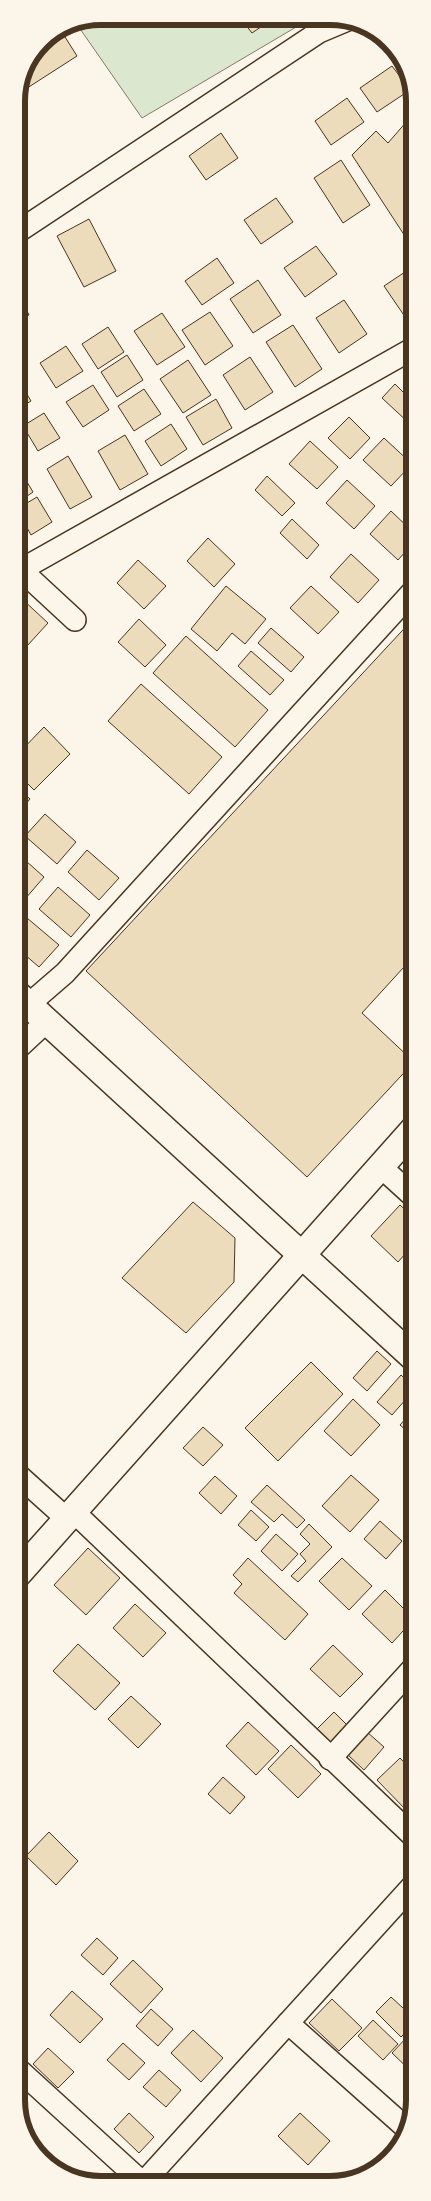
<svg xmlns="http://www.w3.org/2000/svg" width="431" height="2201" viewBox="0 0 431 2201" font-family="'Space Grotesk',sans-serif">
	<rect width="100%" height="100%" fill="#fbf6e9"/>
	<path fill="#dce7d0" stroke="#887966" d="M308,20L142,118L76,23Z"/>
	<g fill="#ecdcbc" stroke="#4a3520">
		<path d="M242,20H271L252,33Z"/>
		<path d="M60,29L77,56L21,92L19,90L41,41Z"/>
		<path d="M392,66L410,90L377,112L360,88Z"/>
		<path d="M347,98L364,122L331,145L315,121Z"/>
		<path d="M414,113V250L352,155L376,131L388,143Z"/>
		<path d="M221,133L238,158L206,180L189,156Z"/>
		<path d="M341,160L370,205L343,223L314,178Z"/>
		<path d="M276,198L293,222L261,244L244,220Z"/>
		<path d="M89,219L116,271L84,287L57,236Z"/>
		<path d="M316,246L337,274L305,297L284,268Z"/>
		<path d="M217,258L234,283L202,305L185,281Z"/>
		<path d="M411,268L414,272V330L384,286Z"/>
		<path d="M258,280L281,315L253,333L230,299Z"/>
		<path d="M16,289L29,315L16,321Z"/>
		<path d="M344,300L367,334L339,353L316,318Z"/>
		<path d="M210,312L233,346L205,365L182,330Z"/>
		<path d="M162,313L185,347L157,365L134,331Z"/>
		<path d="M293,325L322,369L295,387L266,342Z"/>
		<path d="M108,327L124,352L98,369L82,344Z"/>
		<path d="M66,346L83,371L56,388L40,363Z"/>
		<path d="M127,355L143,380L117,397L101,372Z"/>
		<path d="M250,357L273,392L245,410L223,375Z"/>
		<path d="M188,360L211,395L183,413L160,379Z"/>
		<path d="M16,376L31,401L16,410Z"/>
		<path d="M395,384L414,403V419L410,424L382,398Z"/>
		<path d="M93,385L109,410L83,427L66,402Z"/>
		<path d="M144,389L161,414L134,431L118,406Z"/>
		<path d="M216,399L232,428L203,445L186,417Z"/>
		<path d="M44,413L60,438L38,451L23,426Z"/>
		<path d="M349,417L370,438L350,459L328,438Z"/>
		<path d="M171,424L187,449L161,466L145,441Z"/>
		<path d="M125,435L148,474L120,490L98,451Z"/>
		<path d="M384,438L412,464L391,486L363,460Z"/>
		<path d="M310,441L338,467L317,489L289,464Z"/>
		<path d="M68,456L92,497L70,509L47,469Z"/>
		<path d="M18,467L33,492L17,503V468Z"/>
		<path d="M267,476L295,503L282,516L255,490Z"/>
		<path d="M347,480L375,506L354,529L326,503Z"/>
		<path d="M37,497L52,522L31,535L17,509Z"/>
		<path d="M391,511L414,533V542L398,560L370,534Z"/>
		<path d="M292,519L319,545L307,559L280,533Z"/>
		<path d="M208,538L235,564L214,587L187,561Z"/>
		<path d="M351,554L379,580L358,603L330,577Z"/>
		<path d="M138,560L166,586L144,609L117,583Z"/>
		<path d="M226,586L266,619L245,644L232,633L217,651L191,629Z"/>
		<path d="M311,586L339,612L318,634L290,608Z"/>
		<path d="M21,598L48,623L27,646L17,636V602Z"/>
		<path d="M414,618V956L362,1013L414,1062L307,1177L86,971Z"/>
		<path d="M139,619L166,645L145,667L118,642Z"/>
		<path d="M271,628L304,657L291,672L258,643Z"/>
		<path d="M186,636L268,710L235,747L153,673Z"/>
		<path d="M251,651L284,680L270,695L238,666Z"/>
		<path d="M141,684L222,757L189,794L108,721Z"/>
		<path d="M44,727L70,754L34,790L17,773V755Z"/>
		<path d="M17,728L24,735L17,742Z"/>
		<path d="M17,787L30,799L17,814Z"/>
		<path d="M45,814L76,842L57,864L25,836Z"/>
		<path d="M87,850L119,878L99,900L68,872Z"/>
		<path d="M17,853L44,877L25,899L17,892Z"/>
		<path d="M58,887L90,915L71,937L39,909Z"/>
		<path d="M27,918L59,945L39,967L17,948V929Z"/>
		<path d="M193,1202L235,1238L234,1282L186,1333L122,1278Z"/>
		<path d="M400,1205L414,1218V1244L398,1262L371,1236Z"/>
		<path d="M377,1351L391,1364L367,1391L353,1378Z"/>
		<path d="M311,1362L343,1394L278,1461L245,1428Z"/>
		<path d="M401,1375L414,1387V1390L392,1415L377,1402Z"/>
		<path d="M353,1399L380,1425L351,1456L324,1431Z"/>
		<path d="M414,1409V1437L400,1425Z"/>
		<path d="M203,1427L223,1445L203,1466L183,1448Z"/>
		<path d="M351,1475L379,1500L350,1532L322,1506Z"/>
		<path d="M215,1476L237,1496L221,1514L199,1493Z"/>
		<path d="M267,1485L305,1520L297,1528L282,1514L274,1522L251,1502Z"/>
		<path d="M251,1510L269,1527L256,1541L238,1525Z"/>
		<path d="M380,1521L402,1541L386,1559L364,1539Z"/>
		<path d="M309,1524L332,1547L298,1582L291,1576L306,1561L300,1554L310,1544L300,1534Z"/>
		<path d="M276,1534L298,1554L282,1571L261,1551Z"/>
		<path d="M88,1548L120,1578L86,1615L54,1585Z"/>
		<path d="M248,1558L308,1614L285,1640L234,1593L242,1584L233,1575Z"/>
		<path d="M342,1558L372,1586L349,1610L319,1581Z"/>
		<path d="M385,1590L414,1619L392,1643L362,1614Z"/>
		<path d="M135,1604L166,1633L143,1657L113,1628Z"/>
		<path d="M78,1644L120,1683L95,1710L53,1671Z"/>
		<path d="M333,1645L363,1674L340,1697L310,1669Z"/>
		<path d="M131,1696L161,1724L138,1748L108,1719Z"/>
		<path d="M334,1712L349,1727L329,1746L315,1731Z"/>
		<path d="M248,1722L279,1751L256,1775L226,1746Z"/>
		<path d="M367,1732L384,1747L364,1770L347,1754Z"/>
		<path d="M291,1745L321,1774L298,1798L268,1769Z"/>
		<path d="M414,1746V1761L407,1753Z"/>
		<path d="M400,1758L414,1773L415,1801L406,1810L377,1780Z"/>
		<path d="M223,1777L245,1797L230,1814L208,1794Z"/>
		<path d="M49,1832L78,1861L56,1885L26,1856Z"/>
		<path d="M97,1938L118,1958L103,1975L81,1955Z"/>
		<path d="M133,1960L163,1989L141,2013L110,1984Z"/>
		<path d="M72,1991L103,2019L80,2043L50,2015Z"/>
		<path d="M391,1997L415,2019V2023L401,2037L376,2012Z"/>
		<path d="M332,1999L362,2028L339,2051L309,2023Z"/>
		<path d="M151,2009L173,2029L158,2046L136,2026Z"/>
		<path d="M373,2020L398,2044L383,2060L358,2036Z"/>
		<path d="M193,2030L223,2058L201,2082L171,2053Z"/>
		<path d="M407,2037L415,2044V2075L392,2053Z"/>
		<path d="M123,2043L145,2063L129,2080L107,2060Z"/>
		<path d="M48,2048L74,2072L58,2088L33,2064Z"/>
		<path d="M159,2070L181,2090L166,2107L143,2087Z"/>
		<path d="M129,2113L154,2137L139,2153L114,2129Z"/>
		<path d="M300,2113L330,2141L308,2165L278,2136Z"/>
	</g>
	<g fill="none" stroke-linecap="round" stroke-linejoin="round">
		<g stroke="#4a3520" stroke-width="24">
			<g id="minor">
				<path d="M16,233L319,32L350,19"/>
				<path d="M17,563L21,570L75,620"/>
				<path d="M17,572L414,348"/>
				<path d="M28,1005L65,973L414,590"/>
				<path d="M17,1049L46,1022"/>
				<path d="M381,1167L414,1197"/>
				<path d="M17,1474L67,1519"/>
				<path d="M74,1512L415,1838"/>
				<path d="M330,1759L414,1667"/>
				<path d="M288,2023L405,2127"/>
				<path d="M17,2068L143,2183"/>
				<path d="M143,2183L415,1883"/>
			</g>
		</g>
		<g stroke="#4a3520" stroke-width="29">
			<g id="tertiary">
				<path d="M17,994L414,1358"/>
				<path d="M17,1575L414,1129"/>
			</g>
		</g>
		<use href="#minor" stroke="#fbf6e9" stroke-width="21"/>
		<use href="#tertiary" stroke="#fbf6e9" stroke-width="26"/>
	</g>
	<path d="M0 0H431V2201H0ZM101 25H330A76 76 0 0 1 406 101V2100A76 76 0 0 1 330 2176H101A76 76 0 0 1 25 2100V101A76 76 0 0 1 101 25Z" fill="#fbf6e9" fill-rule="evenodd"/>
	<path fill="none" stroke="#4a3520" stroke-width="6" d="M101 25H330A76 76 0 0 1 406 101V2100A76 76 0 0 1 330 2176H101A76 76 0 0 1 25 2100V101A76 76 0 0 1 101 25Z"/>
</svg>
